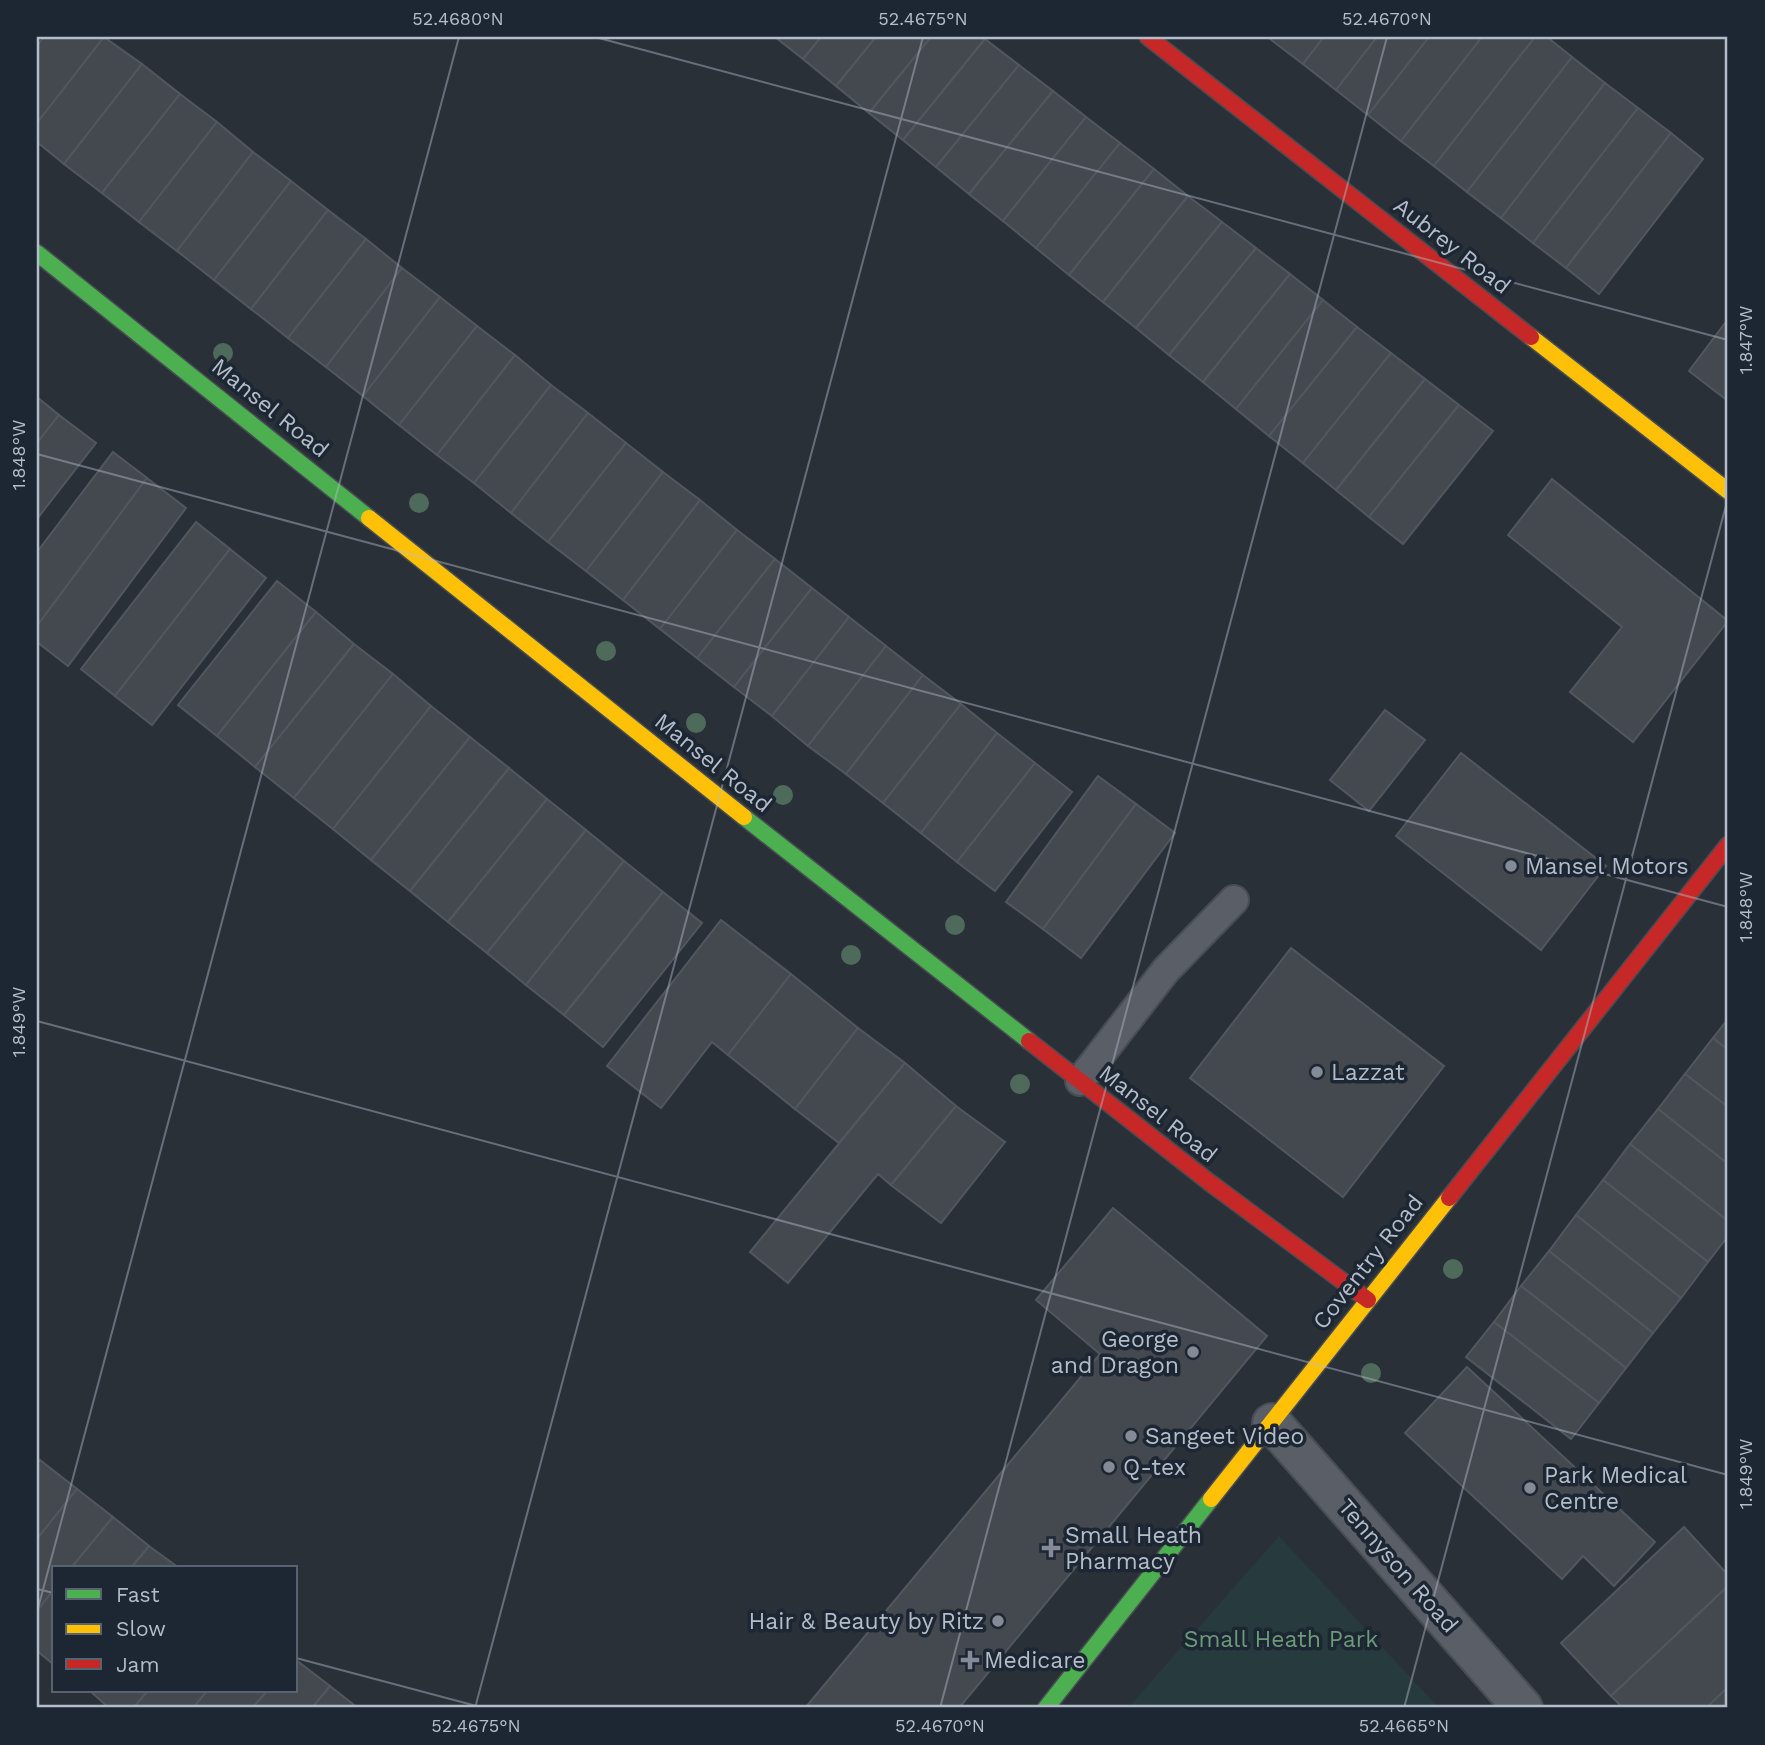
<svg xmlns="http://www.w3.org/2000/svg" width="1765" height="1745" viewBox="0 0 1765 1745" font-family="'Work Sans',sans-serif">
	<rect width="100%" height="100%" fill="#2a3038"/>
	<path fill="#273a3e" d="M1279,1536L1439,1708H1128Z"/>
	<g fill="#444950" stroke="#52575f" stroke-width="2">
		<path d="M44,37H104L37,123V46Z"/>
		<path d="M104,37L142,64L64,164L37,142V123Z"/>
		<path d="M775,37H821L803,59Z"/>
		<path d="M821,37H876L836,86L803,59Z"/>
		<path d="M876,37H931L869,113L836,86Z"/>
		<path d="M931,37H982L985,39L903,140L869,113Z"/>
		<path d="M1272,37H1324L1303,64L1270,39Z"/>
		<path d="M1324,37H1377L1336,90L1303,64Z"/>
		<path d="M1377,37H1429L1368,115L1336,90Z"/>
		<path d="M1429,37H1482L1401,141L1368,115Z"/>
		<path d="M1482,37H1535L1434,166L1401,141Z"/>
		<path d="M1535,37H1547L1572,57L1467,192L1434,166Z"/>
		<path d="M985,39L1019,65L936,167L903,140Z"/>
		<path d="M1572,57L1605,83L1501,218L1467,192Z"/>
		<path d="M142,64L180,94L102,193L64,164Z"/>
		<path d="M1019,65L1053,91L969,194L936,167Z"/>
		<path d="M1605,83L1638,108L1533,243L1501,218Z"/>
		<path d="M1053,91L1086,117L1003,221L969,194Z"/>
		<path d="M180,94L217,122L139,222L102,193Z"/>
		<path d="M1638,108L1671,133L1566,268L1533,243Z"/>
		<path d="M1086,117L1120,143L1036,248L1003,221Z"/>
		<path d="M217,122L253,152L177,251L139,222Z"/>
		<path d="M1671,133L1703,159L1599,294L1566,268Z"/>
		<path d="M1120,143L1154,169L1069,275L1036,248Z"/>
		<path d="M253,152L291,181L214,280L177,251Z"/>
		<path d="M1154,169L1188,196L1103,302L1069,275Z"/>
		<path d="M291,181L328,210L251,309L214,280Z"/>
		<path d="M1188,196L1222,222L1136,328L1103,302Z"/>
		<path d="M328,210L366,239L288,338L251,309Z"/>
		<path d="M1222,222L1256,248L1169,355L1136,328Z"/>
		<path d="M366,239L402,268L326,367L288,338Z"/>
		<path d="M1256,248L1290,274L1203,382L1169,355Z"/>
		<path d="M402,268L440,297L363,396L326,367Z"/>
		<path d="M1290,274L1323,300L1236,409L1203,382Z"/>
		<path d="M440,297L477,326L399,425L363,396Z"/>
		<path d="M1323,300L1357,327L1269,436L1236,409Z"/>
		<path d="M1728,319V401L1689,371Z"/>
		<path d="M477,326L515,355L437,455L399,425Z"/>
		<path d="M1357,327L1391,353L1303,463L1269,436Z"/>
		<path d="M1391,353L1425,379L1336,490L1303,463Z"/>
		<path d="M515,355L551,385L474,483L437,455Z"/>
		<path d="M1425,379L1459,405L1369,517L1336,490Z"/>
		<path d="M551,385L588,413L511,513L474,483Z"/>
		<path d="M37,397L59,415L37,443Z"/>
		<path d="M1459,405L1493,431L1403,544L1369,517Z"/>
		<path d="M588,413L626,443L548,542L511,513Z"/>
		<path d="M59,415L96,443L37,519V443Z"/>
		<path d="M626,443L663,472L586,571L548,542Z"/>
		<path d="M113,452L147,478L37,626V552Z"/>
		<path d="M663,472L700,500L623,600L586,571Z"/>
		<path d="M147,478L186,508L68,666L37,642V626Z"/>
		<path d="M1552,479L1728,621L1633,742L1570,692L1622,627L1508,535Z"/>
		<path d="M700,500L737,530L660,629L623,600Z"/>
		<path d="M196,522L230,549L115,696L81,669Z"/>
		<path d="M737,530L775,559L697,658L660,629Z"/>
		<path d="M230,549L266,578L152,725L115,696Z"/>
		<path d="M775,559L812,588L734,687L697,658Z"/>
		<path d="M277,581L316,612L217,736L178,705Z"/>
		<path d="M812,588L849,617L772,716L734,687Z"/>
		<path d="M316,612L354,644L255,767L217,736Z"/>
		<path d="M849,617L886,646L808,746L772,716Z"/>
		<path d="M354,644L393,674L294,798L255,767Z"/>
		<path d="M886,646L923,675L846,774L808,746Z"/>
		<path d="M393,674L431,706L333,829L294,798Z"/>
		<path d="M923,675L961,704L883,803L846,774Z"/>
		<path d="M961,704L997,733L921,833L883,803Z"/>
		<path d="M431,706L470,737L371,860L333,829Z"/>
		<path d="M1385,710L1425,740L1369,811L1330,780Z"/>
		<path d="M997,733L1035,763L957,862L921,833Z"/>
		<path d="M470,737L509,768L410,891L371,860Z"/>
		<path d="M1461,753L1606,866L1541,950L1396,836Z"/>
		<path d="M1035,763L1072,792L995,891L957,862Z"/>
		<path d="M509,768L547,799L448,922L410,891Z"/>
		<path d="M1098,776L1136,804L1043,929L1006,902Z"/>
		<path d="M547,799L586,830L487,953L448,922Z"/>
		<path d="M1136,804L1175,833L1081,958L1043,929Z"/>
		<path d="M586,830L624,861L526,985L487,953Z"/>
		<path d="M624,861L663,892L564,1015L526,985Z"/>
		<path d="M663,892L702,923L603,1047L564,1015Z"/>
		<path d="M721,920L791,974L728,1055L712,1042L661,1108L607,1066Z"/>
		<path d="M1291,948L1444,1066L1343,1197L1190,1078Z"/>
		<path d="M791,974L858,1028L795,1109L728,1055Z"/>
		<path d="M1728,1019V1050L1713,1038Z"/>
		<path d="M858,1028L905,1063L839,1143L795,1109Z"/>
		<path d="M1713,1038L1728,1050V1107L1685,1074Z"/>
		<path d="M905,1063L956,1106L891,1185L878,1174L788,1283L750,1252Z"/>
		<path d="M1685,1074L1728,1107V1164L1658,1109Z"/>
		<path d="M956,1106L1005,1142L941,1223L891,1185Z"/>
		<path d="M1658,1109L1728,1164V1221L1630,1144Z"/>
		<path d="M1630,1144L1728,1221V1236L1708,1262L1603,1180Z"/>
		<path d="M1603,1180L1708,1262L1681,1298L1576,1215Z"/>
		<path d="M1113,1208L1267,1336L959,1708H805L1100,1354L1036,1300Z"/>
		<path d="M1576,1215L1681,1298L1653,1333L1549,1251Z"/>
		<path d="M1549,1251L1653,1333L1626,1368L1521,1286Z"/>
		<path d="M1521,1286L1626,1368L1599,1403L1494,1322Z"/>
		<path d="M1494,1322L1599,1403L1571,1439L1466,1357Z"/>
		<path d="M1467,1367L1655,1542L1614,1586L1583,1556L1562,1579L1405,1433Z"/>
		<path d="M40,1460L77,1489L37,1539V1465Z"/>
		<path d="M77,1489L113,1517L71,1568H54V1589L37,1611V1539Z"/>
		<path d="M113,1517L149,1546L131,1568H71Z"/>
		<path d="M1684,1527L1728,1575V1586L1611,1696L1561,1643Z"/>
		<path d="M149,1546L179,1568H131Z"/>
		<path d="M1728,1586V1687L1706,1708H1623L1611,1696Z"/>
		<path d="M54,1589V1662L53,1664L37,1651V1611Z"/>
		<path d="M296,1660L330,1686L312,1708H252L267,1691H296Z"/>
		<path d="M330,1686L358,1708H312Z"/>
		<path d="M1728,1687V1708H1706Z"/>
		<path d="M90,1691H148L133,1708H109Z"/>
		<path d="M148,1691H207L193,1708H133Z"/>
		<path d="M207,1691H267L252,1708H193Z"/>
	</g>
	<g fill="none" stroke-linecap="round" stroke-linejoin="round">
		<g stroke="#484c53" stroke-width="32">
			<path id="lane" d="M1080,1081L1166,970L1234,900"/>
		</g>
		<g stroke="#484c53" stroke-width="42">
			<path id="street" d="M1272,1423L1523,1708"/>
		</g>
		<g stroke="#484c53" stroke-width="19">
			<g id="fast">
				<path d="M37,253L369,518"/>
				<path d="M744,817L1029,1041"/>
				<path d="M1046,1708L1211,1499"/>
			</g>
		</g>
		<g stroke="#484c53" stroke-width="19">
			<g id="slow">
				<path d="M1531,337L1728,491"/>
				<path d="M369,518L744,817"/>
				<path d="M1211,1499L1449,1198"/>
			</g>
		</g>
		<g stroke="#484c53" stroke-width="19">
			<g id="jam">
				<path d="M1148,37L1531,337"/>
				<path d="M1029,1041L1209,1182L1368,1300"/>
				<path d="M1449,1198L1728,845"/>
			</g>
		</g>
		<use href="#lane" stroke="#5a5e66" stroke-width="28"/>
		<use href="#street" stroke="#5a5e66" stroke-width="38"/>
		<use href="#fast" stroke="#4caf50" stroke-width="16"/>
		<use href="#slow" stroke="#ffc107" stroke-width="16"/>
		<use href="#jam" stroke="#c62828" stroke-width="16"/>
	</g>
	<g fill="#4e6a5a">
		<circle cx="223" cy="353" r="10"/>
		<circle cx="419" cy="503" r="10"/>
		<circle cx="606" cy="651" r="10"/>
		<circle cx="696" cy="723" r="10"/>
		<circle cx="783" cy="795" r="10"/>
		<circle cx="955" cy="925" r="10"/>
		<circle cx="851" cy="955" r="10"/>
		<circle cx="1020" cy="1084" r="10"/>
		<circle cx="1453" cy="1269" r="10"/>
		<circle cx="1371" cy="1373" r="10"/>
	</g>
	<path fill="none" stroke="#b4bcc9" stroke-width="2" stroke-opacity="0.45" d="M595,37L1728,340M37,454L1728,907M37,1021L1728,1475M37,1589L54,1593M37,1612L459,37M296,1658L484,1708M475,1708L923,37M940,1708L1387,37M1404,1708L1728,498"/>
	<g fill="#848b96" stroke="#1d2633" stroke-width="2.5">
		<circle cx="1511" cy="866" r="7"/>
		<circle cx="1317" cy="1072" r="7"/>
		<circle cx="1193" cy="1352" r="7"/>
		<circle cx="1131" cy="1436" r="7"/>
		<circle cx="1109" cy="1467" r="7"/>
		<circle cx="1530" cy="1488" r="7"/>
		<path d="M1047.5 1537.5h7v7h7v7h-7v7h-7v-7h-7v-7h7z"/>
		<circle cx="998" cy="1621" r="7"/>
		<path d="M966.5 1649.5h7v7h7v7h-7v7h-7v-7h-7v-7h7z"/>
	</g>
	<g text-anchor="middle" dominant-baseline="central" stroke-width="7" stroke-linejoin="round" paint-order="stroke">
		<g font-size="23" fill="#b4bcc9" stroke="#1d2633">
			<text transform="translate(1452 246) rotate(38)">Aubrey Road</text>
			<text transform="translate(270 408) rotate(39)">Mansel Road</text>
			<text transform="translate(713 763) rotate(39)">Mansel Road</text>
			<text transform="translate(1158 1114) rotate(38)">Mansel Road</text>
			<text transform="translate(1368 1262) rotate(-52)">Coventry Road</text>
			<text transform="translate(1398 1566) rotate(49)">Tennyson Road</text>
		</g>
		<g font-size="23" fill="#b4bcc9" stroke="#1d2633" text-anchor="start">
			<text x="1525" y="866">Mansel Motors</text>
			<text x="1331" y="1072">Lazzat</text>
			<text x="1179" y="1339" text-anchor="end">George<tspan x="1179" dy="26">and Dragon</tspan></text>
			<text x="1145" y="1436">Sangeet Video</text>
			<text x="1123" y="1467">Q-tex</text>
			<text x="1544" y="1475">Park Medical<tspan x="1544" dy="26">Centre</tspan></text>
			<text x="1065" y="1535">Small Heath<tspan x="1065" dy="26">Pharmacy</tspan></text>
			<text x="984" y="1621" text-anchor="end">Hair &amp; Beauty by Ritz</text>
			<text x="984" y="1660">Medicare</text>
		</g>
		<g font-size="23" fill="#6b9a76" stroke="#1d2633">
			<text x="1281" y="1639">Small Heath Park</text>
		</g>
	</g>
	<rect width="1765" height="1745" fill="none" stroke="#1d2633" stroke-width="77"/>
	<rect x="52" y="1566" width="245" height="126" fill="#1d2633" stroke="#59626f" stroke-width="2"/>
	<rect x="66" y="1589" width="35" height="10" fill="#4caf50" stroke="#59626f" stroke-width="2"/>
	<text x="116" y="1602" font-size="21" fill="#b4bcc9">Fast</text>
	<rect x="66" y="1624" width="35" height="10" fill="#ffc107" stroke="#59626f" stroke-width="2"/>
	<text x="116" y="1636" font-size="21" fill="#b4bcc9">Slow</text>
	<rect x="66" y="1659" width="35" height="10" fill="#c62828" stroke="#59626f" stroke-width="2"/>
	<text x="116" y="1672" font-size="21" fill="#b4bcc9">Jam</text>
	<rect x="38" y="38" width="1688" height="1668" fill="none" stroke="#b4bcc9" stroke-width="2.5"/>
	<g font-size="18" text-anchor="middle" fill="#b4bcc9">
		<text x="458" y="25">52.4680°N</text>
		<text x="923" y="25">52.4675°N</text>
		<text x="1387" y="25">52.4670°N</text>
		<text transform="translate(1746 340) rotate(-90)" y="6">1.847°W</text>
		<text transform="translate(19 455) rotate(-90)" y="6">1.848°W</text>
		<text transform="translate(1746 907) rotate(-90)" y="6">1.848°W</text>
		<text transform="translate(19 1022) rotate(-90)" y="6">1.849°W</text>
		<text transform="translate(1746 1474) rotate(-90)" y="6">1.849°W</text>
		<text x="476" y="1732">52.4675°N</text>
		<text x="940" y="1732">52.4670°N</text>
		<text x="1404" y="1732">52.4665°N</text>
	</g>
</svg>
